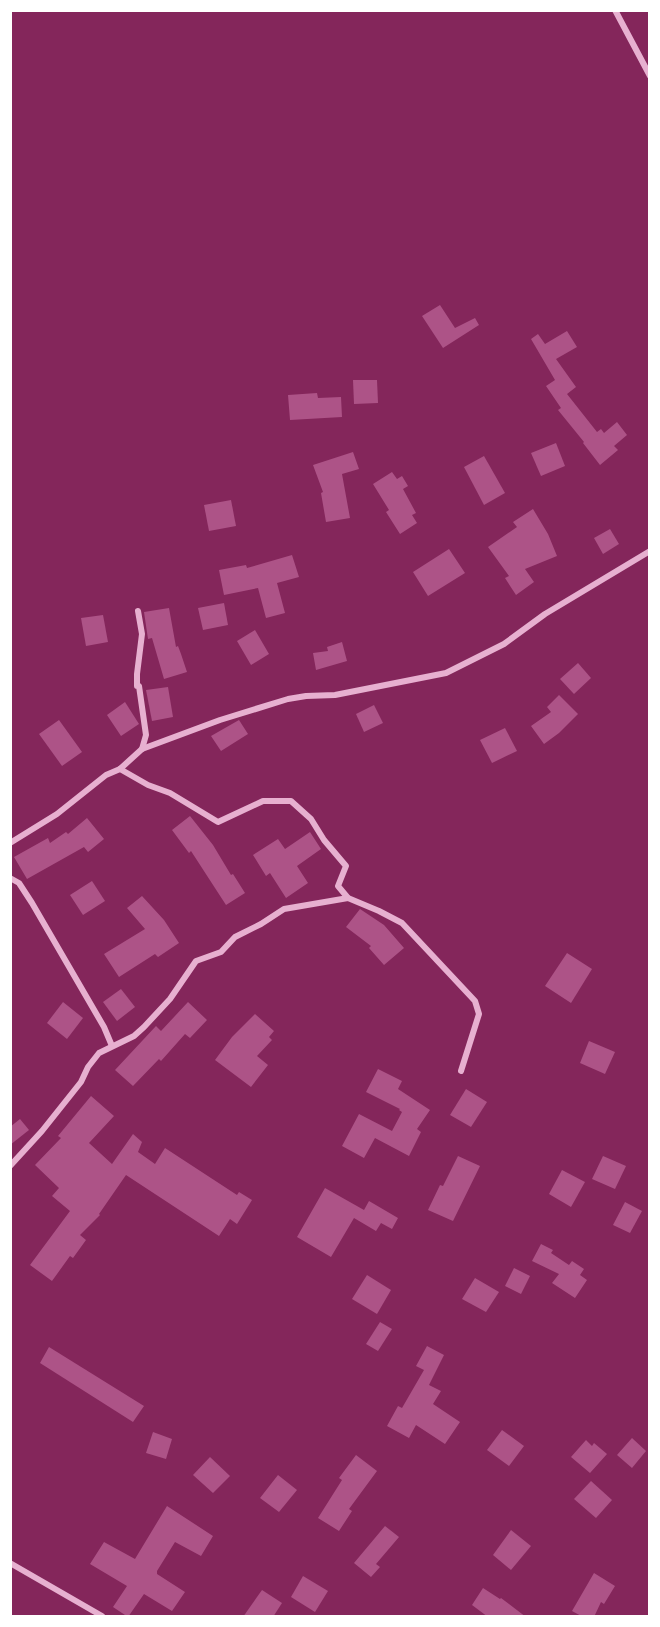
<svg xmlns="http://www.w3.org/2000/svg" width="660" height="1627" viewBox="0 0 660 1627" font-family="Figtree,sans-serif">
	<rect width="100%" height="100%" fill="#84265b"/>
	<g fill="#ad5387">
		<path d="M440,305L455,328L475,318L479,325L443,348L422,316Z"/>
		<path d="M567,331L577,347L556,359L576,387L567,394L597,432L601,429L604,433L617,422L627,435L614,446L618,450L600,465L583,443L584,442L558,410L561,408L546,386L555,380L531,339L538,334L545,344Z"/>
		<path d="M353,380H377L378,403L354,404Z"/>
		<path d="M317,393L318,398L341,397L342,417L290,420L288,395Z"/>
		<path d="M556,443L565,466L541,476L531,453Z"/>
		<path d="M353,452L359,469L342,474L350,518L326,522L321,493L323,492L313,465Z"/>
		<path d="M484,456L505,493L484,505L464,467Z"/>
		<path d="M392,472L397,479L402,476L408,486L403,489L416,513L412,515L417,523L400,534L386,512L389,510L373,484Z"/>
		<path d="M231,500L236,526L209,531L204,505Z"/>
		<path d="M533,509L548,534L557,556L525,569L534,582L516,595L505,578L509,576L488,547L517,527L513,522Z"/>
		<path d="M610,529L619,544L603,554L594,538Z"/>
		<path d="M449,549L465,573L428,596L413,572Z"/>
		<path d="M292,555L299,577L277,583L285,613L266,618L258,588L224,595L219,570L246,565L247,568Z"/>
		<path d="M224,603L228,625L203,630L198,608Z"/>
		<path d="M169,608L176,647L178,646L181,654L187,672L164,679L152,638L148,639L144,612Z"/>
		<path d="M103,615L108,642L86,646L81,618Z"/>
		<path d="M255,630L269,654L251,665L237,641Z"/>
		<path d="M342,642L347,661L316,670L313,653L328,651L327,647Z"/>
		<path d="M578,663L591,678L574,694L560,679Z"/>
		<path d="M168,687L173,717L152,721L146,690Z"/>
		<path d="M559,695L578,714L559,733L544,744L531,726L551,712L547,707Z"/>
		<path d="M125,702L139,724L121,736L107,715Z"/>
		<path d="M374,705L383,723L364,732L356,714Z"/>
		<path d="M59,720L82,752L62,766L39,734Z"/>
		<path d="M239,720L248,734L221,751L211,736Z"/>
		<path d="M505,728L517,751L492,763L480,740Z"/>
		<path d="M190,816L213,845L231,875L233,874L245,893L226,905L191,851L189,853L172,830Z"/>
		<path d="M87,818L104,839L88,852L84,847L27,879L14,857L48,838L50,843L66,832L68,834Z"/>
		<path d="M310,832L321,849L297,866L308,883L286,898L270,873L266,876L253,855L278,839L285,849Z"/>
		<path d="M92,881L105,901L83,915L70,895Z"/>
		<path d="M142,896L164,920L179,943L158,957L155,954L119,977L104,954L145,929L127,908Z"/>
		<path d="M360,909L384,925L404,948L384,965L369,948L371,946L346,927Z"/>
		<path d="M567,953L592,969L571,1003L545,986Z"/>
		<path d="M121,989L135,1007L117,1021L103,1002Z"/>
		<path d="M63,1002L83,1018L67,1039L47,1023Z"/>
		<path d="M188,1002L207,1020L190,1038L185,1034L161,1061L159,1059L133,1086L115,1070L156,1026L161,1031Z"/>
		<path d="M255,1014L274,1031L269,1037L272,1040L257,1056L268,1065L251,1087L215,1060L232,1037Z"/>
		<path d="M589,1041L615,1052L605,1074L580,1063Z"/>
		<path d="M378,1069L402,1081L398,1089L430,1110L417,1129L421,1132L409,1156L375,1138L364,1158L342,1146L359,1114L392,1131L402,1112L399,1110L400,1109L366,1092Z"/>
		<path d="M466,1089L487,1102L471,1127L450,1115Z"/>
		<path d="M91,1096L114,1116L89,1143L112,1164L133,1134L142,1142L138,1152L155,1164L165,1148L237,1195L239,1192L252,1200L237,1224L230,1219L219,1236L126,1175L99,1214L100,1215L80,1235L86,1240L73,1258L70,1256L52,1281L30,1265L70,1211L52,1196L59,1188L35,1165L61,1138L58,1136Z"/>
		<path d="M20,1119L29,1130L10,1145V1127Z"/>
		<path d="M458,1156L480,1166L453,1221L428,1210L440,1185L443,1186Z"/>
		<path d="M603,1156L626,1166L615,1189L592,1179Z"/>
		<path d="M562,1170L585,1182L571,1207L549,1194Z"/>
		<path d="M325,1188L364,1210L369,1201L398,1218L392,1229L381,1223L376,1231L354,1218L331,1257L297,1237Z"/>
		<path d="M625,1202L642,1211L630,1233L613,1225Z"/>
		<path d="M541,1244L553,1250L551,1253L569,1265L572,1261L584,1269L580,1275L587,1280L575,1298L552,1283L559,1274L532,1261Z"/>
		<path d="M514,1268L530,1276L521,1294L505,1286Z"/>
		<path d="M367,1275L391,1290L377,1314L352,1299Z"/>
		<path d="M475,1278L499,1292L486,1312L462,1299Z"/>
		<path d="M380,1322L392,1329L378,1351L366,1344Z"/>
		<path d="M427,1346L444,1355L429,1385L441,1391L433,1404L460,1422L445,1444L416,1425L409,1438L387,1426L398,1406L402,1408L424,1370L416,1366Z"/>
		<path d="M49,1347L144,1406L133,1422L40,1363Z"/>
		<path d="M502,1430L524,1446L509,1466L487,1450Z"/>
		<path d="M153,1432L172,1439L166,1459L146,1453Z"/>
		<path d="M632,1438L646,1451L632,1468L617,1455Z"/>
		<path d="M586,1440L592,1446L594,1443L607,1454L590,1473L571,1457Z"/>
		<path d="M356,1455L377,1471L349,1509L352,1511L339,1531L318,1518L342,1480L339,1478Z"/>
		<path d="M210,1457L230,1476L213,1493L193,1475Z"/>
		<path d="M278,1475L297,1490L279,1512L260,1498Z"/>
		<path d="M591,1481L612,1500L596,1518L574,1499Z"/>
		<path d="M167,1506L213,1536L201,1556L175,1542L157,1571V1574L185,1592L172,1611L144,1594L128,1617L113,1607L127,1586L90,1564L104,1542L135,1559Z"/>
		<path d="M385,1526L399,1537L376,1564L380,1567L371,1577L354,1563Z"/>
		<path d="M511,1530L531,1546L511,1570L493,1555Z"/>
		<path d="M594,1573L615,1586L604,1604L601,1602L594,1617H583L572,1611Z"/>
		<path d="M303,1576L328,1591L315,1612L291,1597Z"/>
		<path d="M483,1588L500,1599L501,1598L526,1617H488L472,1605Z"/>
		<path d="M262,1590L282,1603L273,1617H243Z"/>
	</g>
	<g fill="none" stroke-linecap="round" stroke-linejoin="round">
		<g stroke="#e7b0d0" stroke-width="6">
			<path d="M615,10L650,76"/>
			<path d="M138,611L142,634L137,674V686H139L146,735L142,749"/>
			<path d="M120,769L148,785L170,793L218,822L263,801H291L311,819L324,840L346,866L338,886L348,898L379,911L402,923L475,1001L479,1014L461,1071"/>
			<path d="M10,843L57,814L106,775L120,769L142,749L220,720L288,699L306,696L335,695L446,673L504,644L545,614L650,551"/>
			<path d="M10,878L19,883L32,903L104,1027L112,1046"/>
			<path d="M10,1166L42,1131L81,1082L88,1067L99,1053L134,1036L144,1027L170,999L196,961L221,952L235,937L261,924L284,909L348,898"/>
			<path d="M10,1563L102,1616"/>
		</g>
	</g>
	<rect width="660" height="1627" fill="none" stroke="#ffffff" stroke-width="24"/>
</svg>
